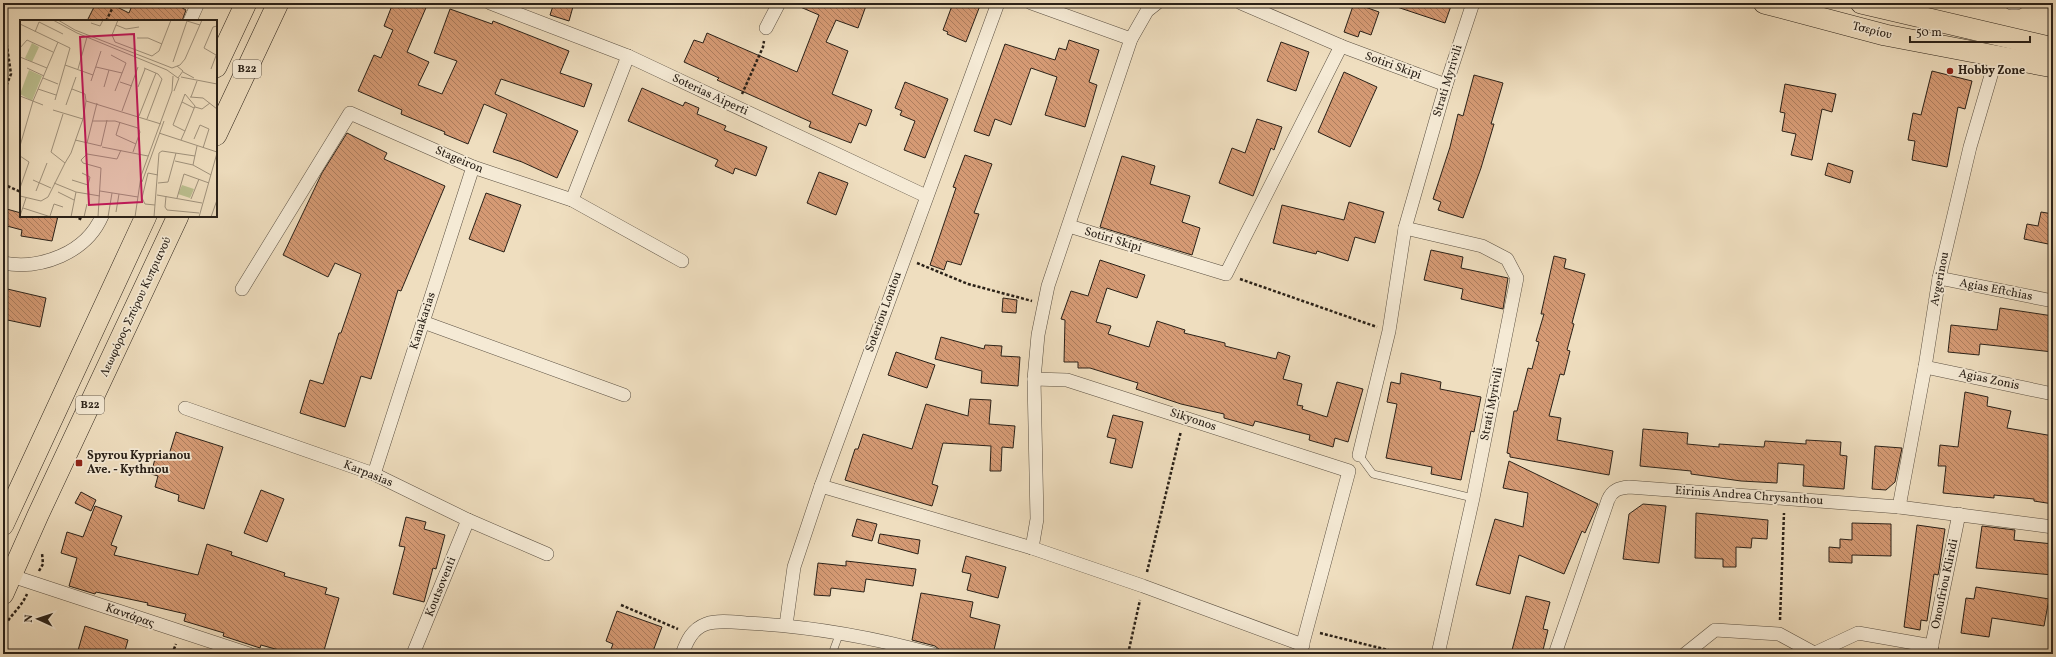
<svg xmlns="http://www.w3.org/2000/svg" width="2056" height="657" viewBox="0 0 2056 657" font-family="Vollkorn,serif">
	<defs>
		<pattern id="building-back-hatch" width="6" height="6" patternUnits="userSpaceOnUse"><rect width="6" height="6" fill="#d59a74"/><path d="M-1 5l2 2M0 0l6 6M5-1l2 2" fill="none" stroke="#ad7d5e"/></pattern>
	</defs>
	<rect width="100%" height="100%" fill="#efdebf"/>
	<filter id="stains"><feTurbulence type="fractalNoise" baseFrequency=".005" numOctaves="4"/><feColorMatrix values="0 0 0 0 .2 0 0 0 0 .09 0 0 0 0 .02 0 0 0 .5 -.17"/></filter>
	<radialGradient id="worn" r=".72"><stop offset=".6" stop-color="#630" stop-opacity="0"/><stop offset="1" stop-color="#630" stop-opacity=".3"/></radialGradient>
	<g fill="url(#building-back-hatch)" stroke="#2a2118">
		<path d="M96,3H109L129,13L133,3H180L179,6L186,10L182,21H87Z"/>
		<path d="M393,3H428L407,52L429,62L418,85L442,94L457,61L434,53L450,9L492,24L493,21L569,51L560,73L592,84L584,107L501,79L495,94L578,131L557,178L522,162L493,152L507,114L484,104L468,144L444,134L445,132L401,114L402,110L358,91L374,55L381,58L393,30L384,26Z"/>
		<path d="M554,3H574L569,21L550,15Z"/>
		<path d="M791,3H867L858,28L836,20L826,42L848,51L832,94L872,110L866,126L859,123L851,143L809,127L811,122L717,80L719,78L684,62L694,40L703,43L707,33L797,72L819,15Z"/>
		<path d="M953,3H981L966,42L947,34L948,32L943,30Z"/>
		<path d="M1354,3L1379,12L1371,35L1360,31L1358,37L1344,32Z"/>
		<path d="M1392,3H1452L1445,23L1391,5Z"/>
		<path d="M1069,40L1099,50L1089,82L1097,85L1085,127L1045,115L1057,77L1031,68L1011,125L995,119L989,136L974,131L1005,44L1055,60L1059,48L1066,50Z"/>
		<path d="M1281,42L1309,52L1296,91L1267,81Z"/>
		<path d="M1932,71L1972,81L1965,109L1958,107L1947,167L1912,160L1915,141L1908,140L1913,113L1921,115Z"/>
		<path d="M1344,72L1377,87L1350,147L1318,132Z"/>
		<path d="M1474,75L1503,83L1491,124H1494L1481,168L1463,218L1438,210L1441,202L1433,199L1450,147L1458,114L1463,116Z"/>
		<path d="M905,82L948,99L925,158L904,150L915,121L900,115L902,111L895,108Z"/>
		<path d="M1785,84L1836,94L1832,112L1822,109L1812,160L1791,155L1796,134L1782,131L1785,113L1780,112Z"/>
		<path d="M642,88L683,106L685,102L699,108L697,114L726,126L724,130L767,147L756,176L735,168L733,174L715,166L718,160L628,121Z"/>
		<path d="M1257,119L1282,127L1274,150L1271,148L1253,196L1219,183L1232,148L1245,153Z"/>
		<path d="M347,133L387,153L384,159L445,186L401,291L398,290L371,379L361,376L345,427L300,413L310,380L323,384L339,333H341L361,274L335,263L328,277L283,255L322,173Z"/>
		<path d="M965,155L992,164L974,213L979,214L961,265L947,261L944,270L930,265L956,188L953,187Z"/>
		<path d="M1122,156L1155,166L1150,184L1190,196L1182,222L1200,228L1192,255L1100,227Z"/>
		<path d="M1828,163L1853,171L1850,183L1825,175Z"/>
		<path d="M819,172L848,183L836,215L807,203Z"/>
		<path d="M486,193L521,205L504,252L469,239Z"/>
		<path d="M1349,202L1384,212L1375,243L1355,237L1348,261L1317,251L1316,254L1273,243L1282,205L1344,220Z"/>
		<path d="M3,208L21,213V216H58L52,241L21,236L22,230L3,225Z"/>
		<path d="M2041,212L2053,214L2050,231H2053V245L2024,239L2027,224L2038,226Z"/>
		<path d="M1431,250L1463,257L1461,268L1508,278L1503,309L1461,299L1463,289L1424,280Z"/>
		<path d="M1554,256L1566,259L1564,268L1585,274L1572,323L1574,324L1567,350L1570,351L1564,375L1560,374L1549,416L1561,418L1557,440L1613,451L1609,475L1510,457V454L1507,453L1514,411H1517L1528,368L1532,369L1539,342L1536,341L1544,314H1541Z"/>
		<path d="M1100,260L1145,275L1137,298L1107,288L1096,322L1111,326L1108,334L1149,347L1157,321L1185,330L1184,333L1225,343V346L1276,359L1278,352L1290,356L1283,379L1302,384L1297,405L1303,406L1302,409L1327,417L1337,382L1363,389L1348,442L1335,438L1333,447L1309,440L1310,435L1255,421L1253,426L1224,418V414L1181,404L1136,389L1138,383L1090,368H1078V362H1064L1065,320L1061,319L1071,291L1088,296Z"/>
		<path d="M3,288L46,298L40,327L3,319Z"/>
		<path d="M1003,298L1017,300L1016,313L1002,312Z"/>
		<path d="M2000,308L2053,316V352L1980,344L1979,355L1948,352L1951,325L1997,330Z"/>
		<path d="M941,337L984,349L985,345L1002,346L1001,356L1020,357L1018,386L981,383L982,371L935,359Z"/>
		<path d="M896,352L935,365L927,388L888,375Z"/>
		<path d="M1401,373L1441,382L1440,389L1481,397L1474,432L1471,431L1461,480L1431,474L1432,467L1386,458L1397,404L1387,402L1391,382L1400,384Z"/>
		<path d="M1965,392L1988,397L1987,406L2011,411L2007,428L2053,436V504L2034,501V499L1994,495V498L1943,493L1946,466H1938L1940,445L1958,447Z"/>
		<path d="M970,399L991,400L989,424L1015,426L1013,448L1002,447L1001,471H990L991,446L943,443L932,484L938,486L932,506L845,480L855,449H858L863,434L912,449L926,404L968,416Z"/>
		<path d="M1113,415L1143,422L1132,468L1110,463L1116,439L1107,437Z"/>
		<path d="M1643,429L1688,433L1687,444L1719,447V444L1764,447L1765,441L1806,444V440L1841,442L1840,455L1847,456L1844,489L1803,486L1804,465L1778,463L1777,483L1741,481L1691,474V471L1640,466Z"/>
		<path d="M176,432L223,447L204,509L178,501L179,495L155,487L158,476L151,474L156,455L168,458Z"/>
		<path d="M1875,446L1902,448L1895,482L1886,490L1872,489Z"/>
		<path d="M1509,461L1598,504L1585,533L1582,531L1564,574L1519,555L1510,594L1476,585L1495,519L1523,527L1528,493L1503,488Z"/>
		<path d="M261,490L284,499L267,542L244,533Z"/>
		<path d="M81,492L96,500L91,511L75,503Z"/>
		<path d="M1643,504L1666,506L1659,563L1623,559L1629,514Z"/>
		<path d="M95,506L122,516L111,545L117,547L114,555L198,575L207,544L232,552L231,555L285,573L284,576L327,588L325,594L339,598L323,654H293L261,645L260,648L223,636L224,633L184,621L186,614L147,605L148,603L96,592L95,594L69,586L77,558L61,553L67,532L83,537Z"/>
		<path d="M1696,513L1768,520L1767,539L1752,538L1751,548L1736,547V567H1723V559L1695,558Z"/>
		<path d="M406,517L426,522L424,529L445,535L436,569L433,568L424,602L393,594L405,547L399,546Z"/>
		<path d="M857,519L877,524L872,541L852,536Z"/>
		<path d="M1852,523L1891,524V556L1852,555V563L1829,562V547L1840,548V539L1852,540Z"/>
		<path d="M1917,525L1945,529L1939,570L1938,575L1934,574L1927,621L1921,620L1920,630L1904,627Z"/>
		<path d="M1982,526L2015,530L2014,540L2053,544V575L1976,568Z"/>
		<path d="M880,534L920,540L918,554L878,543Z"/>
		<path d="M966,556L1006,567L998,598L967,590L971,574L962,572Z"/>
		<path d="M846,561L916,569L913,586L866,579L864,592L831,588L830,596L814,595L818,563L846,566Z"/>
		<path d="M1976,587L2049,599L2044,626L1992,618L1989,637L1961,633L1966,598L1974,599Z"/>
		<path d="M921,593L973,602L970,617L1000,625L993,654H962L940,650L935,646L912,640Z"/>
		<path d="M1526,596L1550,602L1543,629L1548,630L1542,654H1511Z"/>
		<path d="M617,611L662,627L652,654H609L613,644L606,641Z"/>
		<path d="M85,626L128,640L124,654H77Z"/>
	</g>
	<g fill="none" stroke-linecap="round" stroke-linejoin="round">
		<g stroke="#5b5042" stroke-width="8">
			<g id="service">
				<path d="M1359,455L1373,474L1473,498"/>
				<path d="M832,654L839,635"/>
			</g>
		</g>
		<g stroke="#5b5042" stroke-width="14">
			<g id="minor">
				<path d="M490,3L628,56L926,196"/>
				<path d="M1031,3L1131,39"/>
				<path d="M1241,3L1341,46L1446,85"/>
				<path d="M2011,3H2017"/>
				<path d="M190,21L198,3"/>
				<path d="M766,28L779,3"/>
				<path d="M572,200L628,56"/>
				<path d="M1069,226L1226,274L1341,46"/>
				<path d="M1405,228L1482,246L1507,259L1517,278L1473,498L1438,654"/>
				<path d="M3,263C41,270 86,253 102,216"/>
				<path d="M1939,278L2053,301"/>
				<path d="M242,289L350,113L473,167L572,200L682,261"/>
				<path d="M423,322L624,395"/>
				<path d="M1925,367L2053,394"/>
				<path d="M1034,379L1067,380L1349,471L1300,654"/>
				<path d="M185,408L374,474L468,520L547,554"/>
				<path d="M1359,455L1389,331L1405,228L1446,85L1473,3"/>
				<path d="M374,474L473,167"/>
				<path d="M821,486L1032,548L1143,586L1303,645"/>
				<path d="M1899,507L1925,367L1939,278L1970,147L1997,55"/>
				<path d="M1032,548L1037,519L1034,379L1038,335L1048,286L1131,39L1147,11L1157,3"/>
				<path d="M12,576L249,654"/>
				<path d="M786,625L794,567L821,486L998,3"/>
				<path d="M413,654L468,520"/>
				<path d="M682,654C687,641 692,629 706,624C718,620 733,622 746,623C808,626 872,637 933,654"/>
				<path d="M1555,654L1608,500C1612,490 1619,488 1629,487L1899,507L2053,527"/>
				<path d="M1685,654L1715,630L1779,634L1814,653"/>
				<path d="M1813,654L1858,633L1932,646"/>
				<path d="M1930,654L1959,514"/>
			</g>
		</g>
		<g stroke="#2a2118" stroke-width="22">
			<g id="primary">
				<path d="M1764,3L1885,35L2053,67"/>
				<path d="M1861,3L2053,48"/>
				<path d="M216,67L246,3"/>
				<path d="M216,135L278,3"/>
				<path d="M3,525L146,216"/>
				<path d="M3,594L38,515L178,216"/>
			</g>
		</g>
		<g stroke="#2a2118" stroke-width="2.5" stroke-dasharray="3 2" stroke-linecap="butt">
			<path d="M3,19L11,74L3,94"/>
			<path d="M106,21L115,3"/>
			<path d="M742,94L763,47L764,41"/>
			<path d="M3,184L21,192"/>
			<path d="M74,216L83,220"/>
			<path d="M917,263L968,284L1032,301"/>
			<path d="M1240,279L1377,327"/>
			<path d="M39,571L43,564L42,553"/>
			<path d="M1147,572L1181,431"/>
			<path d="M621,605L678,629"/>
			<path d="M1780,620L1784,513"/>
			<path d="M3,629C9,616 21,608 27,594"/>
			<path d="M1320,633L1404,654"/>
			<path d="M172,654L176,644"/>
			<path d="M1128,654L1140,600"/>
		</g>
		<use href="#service" stroke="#f5ead5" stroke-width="7"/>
		<use href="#minor" stroke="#f5ead5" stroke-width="13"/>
		<use href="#primary" stroke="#efdebf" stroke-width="21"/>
	</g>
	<g fill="#8f2418" stroke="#f5ead5" stroke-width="1.5">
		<circle cx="1950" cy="71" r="4"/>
		<rect x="75" y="459" width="8" height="8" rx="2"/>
	</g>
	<g text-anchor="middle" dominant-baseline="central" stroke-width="3.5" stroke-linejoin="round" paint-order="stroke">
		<g fill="#f5ead5" stroke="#675d51" stroke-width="1">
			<rect x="233" y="60" width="28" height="18" rx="3"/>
			<rect x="76" y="396" width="28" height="18" rx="3"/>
		</g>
		<g font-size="11" font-weight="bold" fill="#2a2118">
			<text x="247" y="69">B22</text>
			<text x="90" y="405">B22</text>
		</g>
		<g font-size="12" fill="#2a2118" stroke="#f5ead5">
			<text transform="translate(1872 31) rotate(14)">Τσερίου</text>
			<text transform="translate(1393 66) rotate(20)">Sotiri Skipi</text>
			<text transform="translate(1448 81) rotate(-73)">Strati Myrivili</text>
			<text transform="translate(710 95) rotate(25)">Soterias Aiperti</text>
			<text transform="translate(459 160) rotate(23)">Stageiron</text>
			<text transform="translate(1113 240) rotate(17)">Sotiri Skipi</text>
			<text transform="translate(1940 279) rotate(-79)">Avgerinou</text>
			<text transform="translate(1996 290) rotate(11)">Agias Eftchias</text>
			<text transform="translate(136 307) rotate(-65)">Λεωφόρος Σπύρου Κυπριανού</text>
			<text transform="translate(884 312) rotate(-70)">Soteriou Lontou</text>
			<text transform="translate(423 321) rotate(-72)">Kanakarias</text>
			<text transform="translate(1989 380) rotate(12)">Agias Zonis</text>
			<text transform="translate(1492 404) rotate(-79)">Strati Myrivili</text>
			<text transform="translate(1193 420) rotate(18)">Sikyonos</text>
			<text transform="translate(368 474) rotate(22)">Karpasias</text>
			<text transform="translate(1749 496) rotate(4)">Eirinis Andrea Chrysanthou</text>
			<text transform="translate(1945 584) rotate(-78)">Onoufriou Kliridi</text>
			<text transform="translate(441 587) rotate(-68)">Koutsoventi</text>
			<text transform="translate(130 616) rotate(19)">Καντάρας</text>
		</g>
		<g font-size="12" font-weight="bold" fill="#2a2118" stroke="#f5ead5" text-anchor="start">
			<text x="1958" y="71">Hobby Zone</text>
			<text x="87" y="456">Spyrou Kyprianou<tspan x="87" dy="14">Ave. - Kythnou</tspan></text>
		</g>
	</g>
	<g transform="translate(20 20)">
		<rect width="197" height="197" fill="#efdebf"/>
		<path d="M12,23L19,27L12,42L5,38ZM162,165L174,169L170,178L158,174Z" fill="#bcc090"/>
		<path d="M9,50L22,56L12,81L0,74Z" fill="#bcc090"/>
		<path fill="none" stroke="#a0927c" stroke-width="1" d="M33,0L57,13L147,50L158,58L163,51L157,46M38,0L55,10L152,48L160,45L165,39L182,0M98,0L92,15L95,22L132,36L139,31L151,0M167,1L180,5M71,3L80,6L83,0M0,4L50,28L35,80M96,5L106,9L119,7M15,12L19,2L43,14M117,18H128L142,24M0,28L7,20L33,32M91,35L106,43L95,71M196,35L184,28L193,7L197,6M0,37L27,48M153,42L167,1M45,45L73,55M76,47L102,53M7,48L24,56M124,48L138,54L142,59L127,99M58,49L67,17M191,49L197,33M163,52L174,58M161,57L197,64M23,58L38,64M71,61L81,31M100,62L112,66M84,67L89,50M118,67L125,49M18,69L36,75M154,71L159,58M0,76L23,85M170,77L183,78L197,89M171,77L177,61M66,81L141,104M162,82L174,88M46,85L56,57M175,87L182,89L190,83M33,90L63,99M102,91L118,47M119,96L136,53M73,101H95L118,108L120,112L113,132M100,102L96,115L116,124M139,113L197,132M174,119L180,105L189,109L183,128M55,120L81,126L87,100M161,120L165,111L175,86L165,74L153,105L165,111M67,123L77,83M0,126L13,81L38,22M82,127L128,136M0,136L9,142L0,168M155,141L173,145L191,155M45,143L51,133L63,99L66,81L65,74L52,69M173,145L177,126M62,153L70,157L68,165M13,160L31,168M52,160L68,165L69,175M122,162L144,101M34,163L56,172L80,176M138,163L148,162L156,133M16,171L27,143M80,171L118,177M38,172L54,180M137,175L182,183M0,176L21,181L28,177L45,143L31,132L43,94M146,176L145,187L147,190L179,193M157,178L164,154L189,163M171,179L179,159M135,185L125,184L122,178L128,153L138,155M3,188L31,197M96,192L99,174M0,196L6,178M30,196L34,184L43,187M51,197L56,172M64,197L67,184M78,197L81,148L63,143L61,140L67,134L97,139L101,130M88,197L92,173M115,197L121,156L152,71L153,56M134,197L139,133L142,131L175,136M179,197L197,133M191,197L197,180"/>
		<path fill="#c2185b" fill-opacity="0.15" stroke="#c2185b" stroke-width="2" d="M114,14L122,182L69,185L60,17Z"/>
		<rect width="197" height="197" fill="none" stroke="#2a2118" stroke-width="2"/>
	</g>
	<rect width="2056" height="657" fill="none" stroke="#efdebf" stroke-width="16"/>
	<rect x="4" y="4" width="2048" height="649" fill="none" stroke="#2a2118" stroke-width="2"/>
	<rect x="8" y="8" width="2040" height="641" fill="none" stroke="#2a2118"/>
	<g transform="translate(38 619) rotate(273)" stroke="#f5ead5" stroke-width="3" paint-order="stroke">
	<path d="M0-3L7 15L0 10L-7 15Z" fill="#2a2118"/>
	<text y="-6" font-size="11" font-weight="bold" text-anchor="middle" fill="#2a2118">N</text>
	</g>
	<path d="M1910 36v6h120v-6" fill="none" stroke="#2a2118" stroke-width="2"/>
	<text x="1916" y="36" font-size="12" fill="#2a2118" stroke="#f5ead5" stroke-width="3" paint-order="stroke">50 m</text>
	<rect width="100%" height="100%" filter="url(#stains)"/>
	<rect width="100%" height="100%" fill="url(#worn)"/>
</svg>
